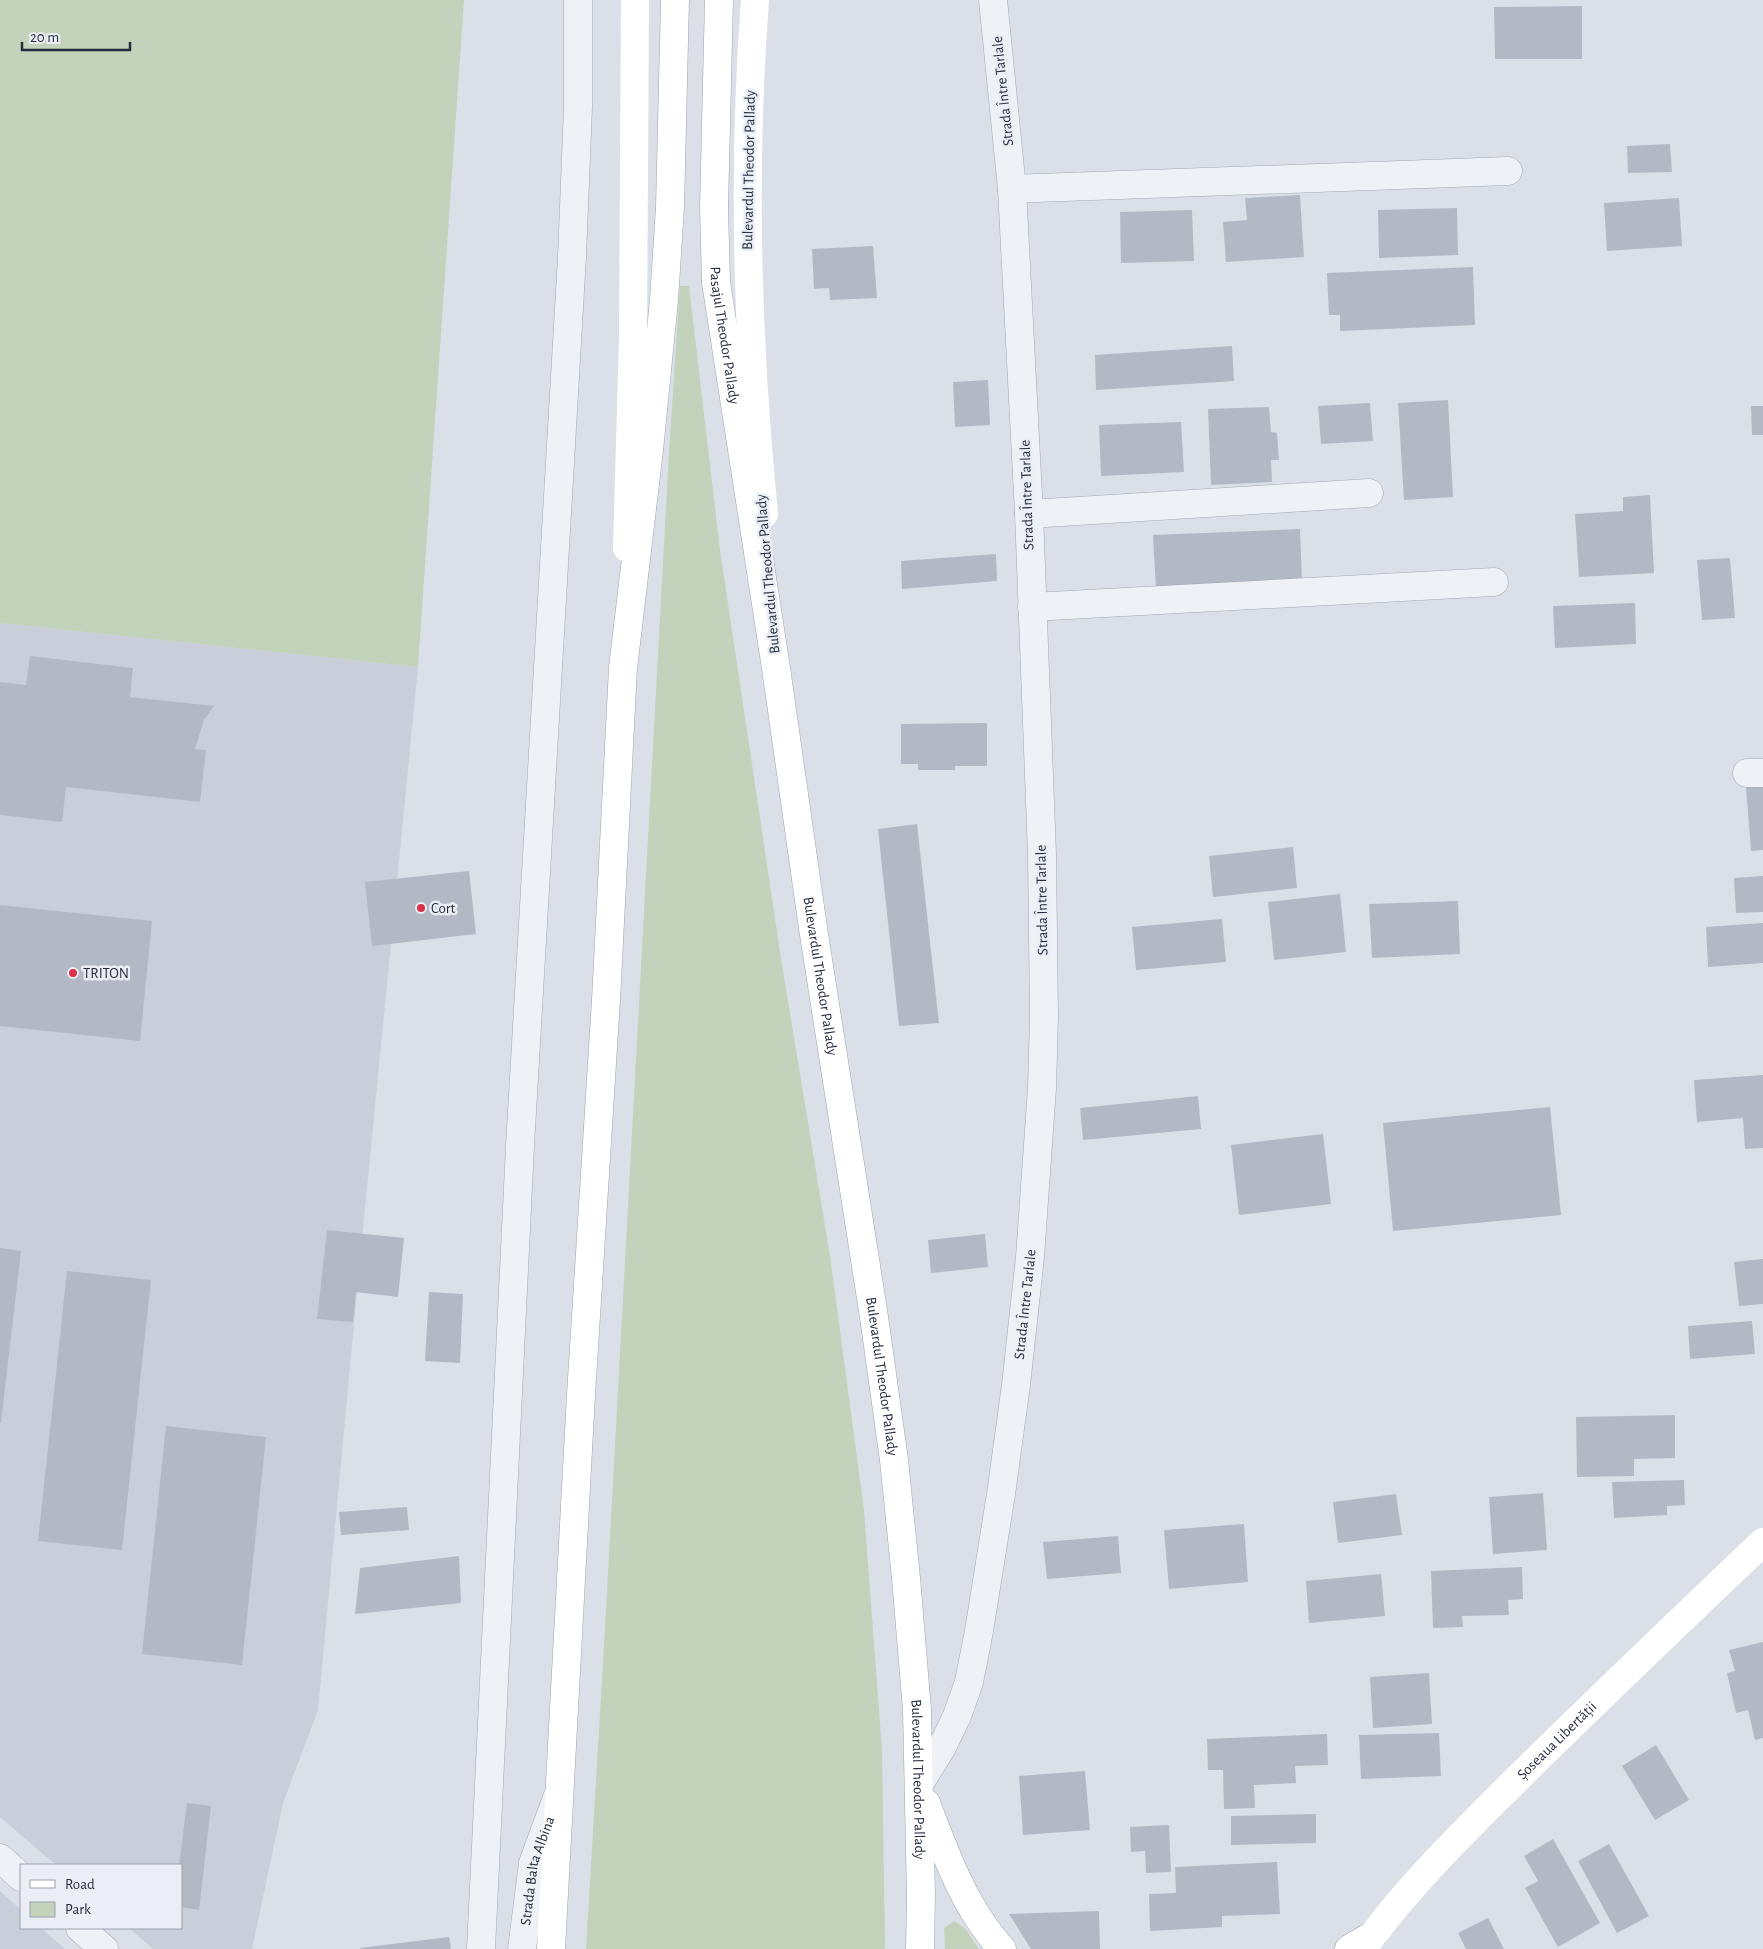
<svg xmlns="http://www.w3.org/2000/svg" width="1763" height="1949" viewBox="0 0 1763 1949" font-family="'Alegreya Sans',sans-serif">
	<rect width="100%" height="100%" fill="#dbe0e8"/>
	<g fill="#c9cfda">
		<path d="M0,623L418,667L359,1270L318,1710L283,1803L252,1949H153L129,1928H181V1865H56L0,1817Z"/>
		<path d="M0,1891L21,1910V1928H41L65,1949H0Z"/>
	</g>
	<g fill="#c2d2bb">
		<path d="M0,0H464L418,667L0,623Z"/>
		<path d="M680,286H689L720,550L782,965L830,1256L864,1510L882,1750L885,1949H586L605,1629L669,452Z"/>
		<path d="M954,1921L965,1928L979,1949H945L944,1928Z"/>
	</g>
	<g fill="#b2b9c5">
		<path d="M1582,6V59H1495L1494,7Z"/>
		<path d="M1670,144L1672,172L1628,173L1627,146Z"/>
		<path d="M1300,195L1304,257L1226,262L1223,222L1247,220L1245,198Z"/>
		<path d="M1679,198L1682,246L1607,251L1604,203Z"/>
		<path d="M1457,208L1458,255L1379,258L1378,210Z"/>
		<path d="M1192,210L1194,261L1121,263L1120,212Z"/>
		<path d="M873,246L877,298L830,300L829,288L814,289L812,249Z"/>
		<path d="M1473,267L1475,325L1340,331V315H1329L1327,273Z"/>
		<path d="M1232,346L1234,381L1096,390L1095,355Z"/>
		<path d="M988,380L990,425L955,427L953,382Z"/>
		<path d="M1448,400L1453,497L1404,500L1398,403Z"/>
		<path d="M1370,403L1373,441L1321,444L1318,406Z"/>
		<path d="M1751,406H1763V435H1752Z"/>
		<path d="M1269,407L1271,432L1277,433L1279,460H1271L1272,482L1211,485L1208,409Z"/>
		<path d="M1181,422L1184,472L1101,476L1099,425Z"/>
		<path d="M1650,495L1654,573L1579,577L1575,514L1623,511V497Z"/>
		<path d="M1300,529L1302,583L1156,590L1153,535Z"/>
		<path d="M996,554L997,581L902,589L901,561Z"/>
		<path d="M1730,558L1735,618L1702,620L1697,560Z"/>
		<path d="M1635,603L1636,644L1555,648L1553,606Z"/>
		<path d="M30,656L133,668L130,697L214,706L204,720L195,749L206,750L200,802L66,787L62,822L0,815V682L26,685Z"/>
		<path d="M987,723V766H955V770H918V764H901V724Z"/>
		<path d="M1763,786V850L1751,851L1746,787Z"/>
		<path d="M917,824L939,1023L899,1026L878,829Z"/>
		<path d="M1293,847L1297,888L1213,897L1209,856Z"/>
		<path d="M469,871L476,934L372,946L365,882Z"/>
		<path d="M1763,876V912L1736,913L1734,878Z"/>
		<path d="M1340,894L1346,952L1274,960L1268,902Z"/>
		<path d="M1458,901L1460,954L1372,958L1369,904Z"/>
		<path d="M0,905L152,921L140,1041L0,1026Z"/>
		<path d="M1222,919L1226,962L1136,970L1132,927Z"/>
		<path d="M1763,923V963L1708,967L1706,927Z"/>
		<path d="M1763,1075V1148L1745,1149L1743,1118L1697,1122L1694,1080Z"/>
		<path d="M1198,1096L1201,1129L1083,1140L1080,1108Z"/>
		<path d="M1550,1107L1561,1215L1393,1231L1383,1123Z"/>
		<path d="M1323,1134L1331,1204L1239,1215L1231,1145Z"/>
		<path d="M327,1230L404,1238L398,1297L356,1292L353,1322L317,1319Z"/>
		<path d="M985,1234L988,1267L931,1273L928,1240Z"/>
		<path d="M0,1248L21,1251L1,1423H0Z"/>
		<path d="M1763,1259V1304L1739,1306L1734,1262Z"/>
		<path d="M67,1271L151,1280L122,1550L38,1541Z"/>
		<path d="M429,1292L463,1294L460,1363L425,1361Z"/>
		<path d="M1752,1321L1755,1354L1690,1359L1688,1326Z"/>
		<path d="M1675,1415V1458L1634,1459V1476L1577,1477L1576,1417Z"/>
		<path d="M166,1426L266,1437L242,1665L142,1654Z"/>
		<path d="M1684,1480L1685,1505L1667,1506V1515L1614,1518L1612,1482Z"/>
		<path d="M1543,1493L1547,1550L1493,1554L1489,1497Z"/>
		<path d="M1396,1494L1402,1535L1338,1543L1333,1502Z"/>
		<path d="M407,1507L409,1530L341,1535L339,1512Z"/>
		<path d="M1244,1524L1248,1582L1169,1589L1164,1530Z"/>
		<path d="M1118,1536L1121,1573L1047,1579L1043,1542Z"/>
		<path d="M459,1556L461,1603L355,1614L360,1568Z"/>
		<path d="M1522,1567L1523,1599L1508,1600L1509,1615L1462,1616L1463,1627L1433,1628L1431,1571Z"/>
		<path d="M1381,1574L1385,1616L1309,1623L1306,1581Z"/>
		<path d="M1763,1642V1738L1755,1740L1748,1710L1736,1713L1727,1673L1735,1671L1729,1650Z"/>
		<path d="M1429,1673L1432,1724L1373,1728L1370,1677Z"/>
		<path d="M1439,1733L1441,1776L1361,1779L1359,1735Z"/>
		<path d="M1327,1734L1328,1765L1295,1766L1296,1783L1254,1785L1255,1808L1224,1809L1223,1770H1208L1207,1739Z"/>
		<path d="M1656,1745L1689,1800L1655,1820L1622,1766Z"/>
		<path d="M1085,1771L1090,1830L1023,1835L1019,1776Z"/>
		<path d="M187,1803L211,1806L199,1910L181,1907V1865H179Z"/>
		<path d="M1316,1814V1843L1231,1845V1816Z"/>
		<path d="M1169,1825L1171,1872L1146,1873L1145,1851L1131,1852L1130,1827Z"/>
		<path d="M1553,1839L1600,1923L1558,1947L1525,1888L1538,1881L1524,1856Z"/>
		<path d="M1609,1844L1649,1916L1617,1933L1578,1861Z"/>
		<path d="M1277,1862L1280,1914L1222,1916V1927L1150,1931L1149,1894L1176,1893L1175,1867Z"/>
		<path d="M1099,1911L1100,1949H1031L1009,1914Z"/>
		<path d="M1488,1918L1504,1949H1466L1458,1933Z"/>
		<path d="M449,1937L451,1949H360V1948Z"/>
	</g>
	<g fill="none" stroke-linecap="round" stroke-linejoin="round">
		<g stroke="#a0a7b2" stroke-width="29">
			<g id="minor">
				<path d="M1012,189L1508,171"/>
				<path d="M1029,514L1369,493"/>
				<path d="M1032,607L1494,582"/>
				<path d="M1747,773H1763"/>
				<path id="s1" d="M919,1784L942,1747L957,1716L969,1682L979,1631L1001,1494L1016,1385L1030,1257L1042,1088L1044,1017L1042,854L1029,514L1012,189L993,0"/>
				<path d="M0,1858L21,1877"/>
				<path d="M80,1928L104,1949"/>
				<path d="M481,1949L520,1146L572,257L578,107V0"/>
				<path id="s2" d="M522,1949L533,1863L557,1798"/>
			</g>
		</g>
		<g stroke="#99a5b4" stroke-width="29">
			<g id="primary">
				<path id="s4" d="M719,0L714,207L716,282L776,668L813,928L874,1317L894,1460L906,1578L917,1710L921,1896L920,1949"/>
				<path d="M926,1803C945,1853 965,1909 1002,1949"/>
				<path d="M551,1949L581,1395L606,1000L623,668L649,450L664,300L670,207L675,0"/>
				<path d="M1349,1949L1373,1935"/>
			</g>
		</g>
		<use href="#minor" stroke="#eef1f6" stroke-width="28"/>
		<g stroke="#fff" stroke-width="28">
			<path d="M755,0C742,172 747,343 764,514"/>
			<path d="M627,548L633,338L635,0"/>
			<path id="s3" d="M1363,1949C1406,1888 1462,1834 1515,1781C1597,1700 1680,1621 1763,1542"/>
		</g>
		<use href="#primary" stroke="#fff" stroke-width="28"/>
	</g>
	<g fill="#dc314d" stroke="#ebeff5" stroke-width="2">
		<circle cx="421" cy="908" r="5"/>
		<circle cx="73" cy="973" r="5"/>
	</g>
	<g text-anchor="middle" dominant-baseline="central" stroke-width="5" stroke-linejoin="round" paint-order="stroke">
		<g font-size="15" fill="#242e3f" stroke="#ebeff5">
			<text transform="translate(1003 91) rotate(-96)">Strada Între Tarlale</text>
			<text transform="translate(749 170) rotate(-89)">Bulevardul Theodor Pallady</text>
			<text stroke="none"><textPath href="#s4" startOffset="336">Pasajul Theodor Pallady</textPath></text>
			<text transform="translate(1027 495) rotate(-92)">Strada Între Tarlale</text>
			<text transform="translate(768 574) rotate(-95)">Bulevardul Theodor Pallady</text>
			<text transform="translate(1042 900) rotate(-91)">Strada Între Tarlale</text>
			<text stroke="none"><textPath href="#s4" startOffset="984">Bulevardul Theodor Pallady</textPath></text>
			<text stroke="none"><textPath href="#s1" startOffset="496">Strada Între Tarlale</textPath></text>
			<text stroke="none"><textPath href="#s4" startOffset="1389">Bulevardul Theodor Pallady</textPath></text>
			<text stroke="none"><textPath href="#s3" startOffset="285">Șoseaua Libertății</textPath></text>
			<text stroke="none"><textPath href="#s4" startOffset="1794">Bulevardul Theodor Pallady</textPath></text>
			<text stroke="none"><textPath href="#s2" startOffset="80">Strada Balta Albina</textPath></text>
		</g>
		<g font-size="15" fill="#242e3f" stroke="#ebeff5" text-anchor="start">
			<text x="431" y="908">Cort</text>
			<text x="83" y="973">TRITON</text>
		</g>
	</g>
	<rect x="20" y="1864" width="162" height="65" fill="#ebeff5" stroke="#9ba2ac"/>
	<rect x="30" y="1880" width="25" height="8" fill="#ffffff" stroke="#9ba2ac"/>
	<text x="65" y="1889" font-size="15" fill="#242e3f">Road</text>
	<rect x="30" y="1902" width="25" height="15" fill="#c2d2bb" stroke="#9ba2ac"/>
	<text x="65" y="1914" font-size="15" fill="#242e3f">Park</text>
	<path d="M22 42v8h108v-8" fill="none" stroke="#242e3f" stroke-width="2.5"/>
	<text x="30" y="42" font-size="15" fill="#242e3f" stroke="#ebeff5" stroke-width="4" paint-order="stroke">20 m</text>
</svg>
